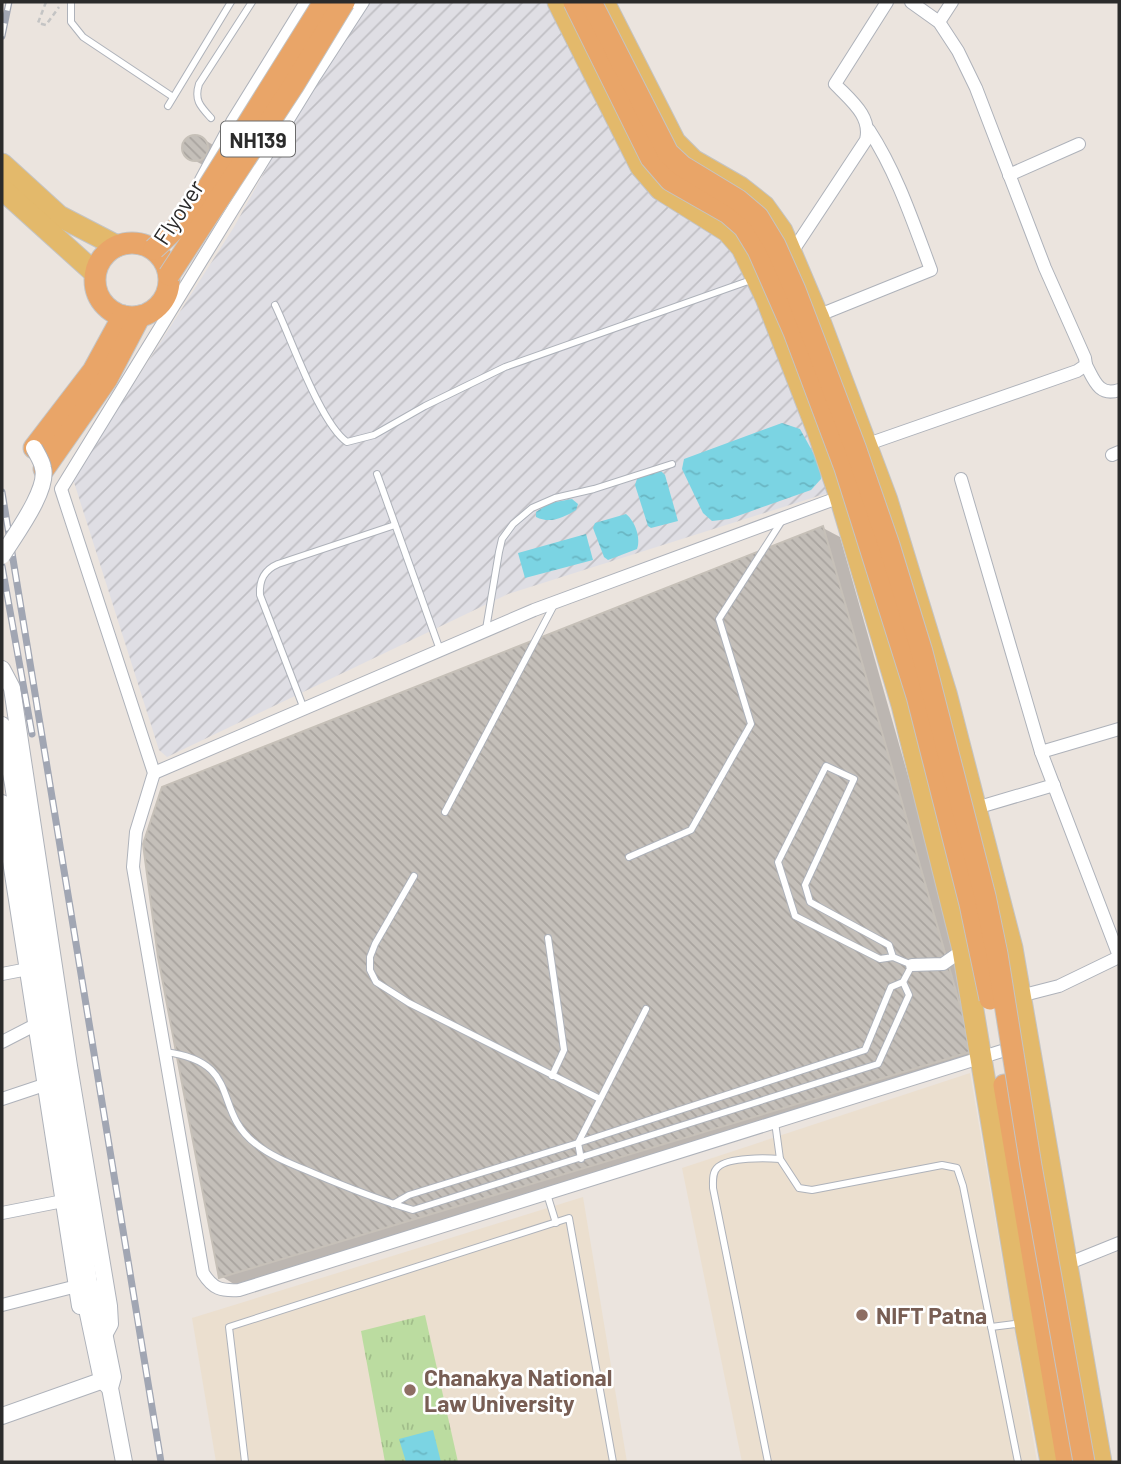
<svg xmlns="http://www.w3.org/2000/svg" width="1121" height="1464" viewBox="0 0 1121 1464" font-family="Barlow,sans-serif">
	<defs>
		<pattern id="industrial-furrows" width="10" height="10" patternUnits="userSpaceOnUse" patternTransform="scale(1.75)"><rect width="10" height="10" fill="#dfdee4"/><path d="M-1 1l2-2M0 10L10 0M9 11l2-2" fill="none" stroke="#c0bfc4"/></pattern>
		<pattern id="park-tufts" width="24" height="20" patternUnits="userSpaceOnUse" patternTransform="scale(1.75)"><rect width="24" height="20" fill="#bbdca0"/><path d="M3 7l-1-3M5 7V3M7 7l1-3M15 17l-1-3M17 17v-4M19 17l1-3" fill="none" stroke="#a1bd8a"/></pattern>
		<pattern id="water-ripples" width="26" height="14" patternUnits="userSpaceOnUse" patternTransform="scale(1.75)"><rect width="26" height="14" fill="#7bd4e3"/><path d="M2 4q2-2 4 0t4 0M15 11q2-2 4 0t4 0" fill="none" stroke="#6ab6c3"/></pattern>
		<pattern id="building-back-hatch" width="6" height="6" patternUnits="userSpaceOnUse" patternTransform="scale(1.75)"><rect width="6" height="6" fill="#c4bfb9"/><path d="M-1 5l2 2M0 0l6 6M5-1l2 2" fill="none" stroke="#a9a49f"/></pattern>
	</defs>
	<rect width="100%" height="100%" fill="#ebe4de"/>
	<path fill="url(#industrial-furrows)" d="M358,2H555L772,300L834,491L508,594L167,757L159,750L73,479L234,227Z"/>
	<g fill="#ebdfcf">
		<path d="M970,1073L1037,1462H742L682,1168Z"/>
		<path d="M583,1197L627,1462H216L192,1318Z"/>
	</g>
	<path fill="url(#park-tufts)" d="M425,1315L458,1462H385L361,1331Z"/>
	<g fill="url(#water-ripples)">
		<path d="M782,423L800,429L820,465L821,479L811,490L729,519L712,521L703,513L682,469L684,459Z"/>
		<path d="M660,470L665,475L678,521L651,528L648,526L635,485L638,476Z"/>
		<path d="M572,499L578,504L576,510C563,518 550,524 536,517V512L550,503Z"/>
		<path d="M626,514C635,521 641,538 637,549L608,560L604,557L593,528L595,523Z"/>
		<path d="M586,534L593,560L525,578L518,553Z"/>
		<path d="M433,1430L441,1462H406L399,1439Z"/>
	</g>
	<g fill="#0003">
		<path d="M200,137L213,145L203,165L186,156L185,141Z"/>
		<path d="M823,528L840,537L989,1060L237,1286L221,1276Z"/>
	</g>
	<g fill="url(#building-back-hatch)" stroke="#c6c0b8" stroke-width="2">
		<circle cx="195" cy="148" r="13"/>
		<path d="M823,526L973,1051L219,1278L158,957L143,844L162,787Z"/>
	</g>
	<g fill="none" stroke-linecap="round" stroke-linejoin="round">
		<g stroke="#aeb2ba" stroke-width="8">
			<g id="service">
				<path d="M71,2V22L83,37L173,97"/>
				<path d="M168,106L231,2"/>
				<path d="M211,118C200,106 194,100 199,84L252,2"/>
				<path d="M275,305C291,338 320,423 347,442L374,435L425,406L505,367L754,279"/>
				<path d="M377,474L440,650"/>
				<path d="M486,629L499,552L502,539L513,524L532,508L555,498L594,489L672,464"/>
				<path d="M304,709L260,595C259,580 264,570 278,564L395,525"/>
				<path d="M445,812L555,603"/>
				<path d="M629,857L691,830L751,724L719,619L783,519"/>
				<path d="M414,876L375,944L370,957V970L376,982L409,1003L600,1099"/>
				<path d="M548,938L564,1050L552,1076"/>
				<path d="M165,1052C244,1062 211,1110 256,1144C272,1157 294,1165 313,1173C346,1187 379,1200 413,1210L878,1064L909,995L903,982"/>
				<path d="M775,1122L780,1159"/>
				<path d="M581,1159L578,1143L646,1009"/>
				<path d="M547,1194L556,1223"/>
				<path d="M393,1204L409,1195L578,1143L865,1050L891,987L903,982L912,965L893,957L880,959L795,916L778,862L826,766L854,779L805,885L810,902L889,945L893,957"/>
				<path d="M991,1327L1023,1323"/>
				<path d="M245,1462L229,1327L569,1218L613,1462"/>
				<path d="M768,1462L713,1188C713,1181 712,1172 718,1167C729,1157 766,1158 780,1159L799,1188L812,1190L942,1165L957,1168L963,1186L1018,1462"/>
			</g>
		</g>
		<g stroke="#aeb2ba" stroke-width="14">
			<g id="minor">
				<path d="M363,2L313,79L61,489L154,773L136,832L133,867L203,1273C213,1289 221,1291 239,1290L1018,1046"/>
				<path d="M939,22L952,2"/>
				<path d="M1009,175L1079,144"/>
				<path d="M201,180L232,122L306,2"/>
				<path d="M790,255L866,140C872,116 850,100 835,84L887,2"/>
				<path d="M812,318L931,270C913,222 897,173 869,130"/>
				<path d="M1086,365C1094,380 1099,397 1119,390"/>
				<path d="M868,444L1077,371L1086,365L1085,358L1045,268L976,88L958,51L939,22L911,2"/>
				<path d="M1112,455L1119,452"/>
				<path d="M961,479L1041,752L1119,729"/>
				<path d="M1041,752L1119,956"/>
				<path d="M154,773L534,610L840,497"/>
				<path d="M976,808L1054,785"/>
				<path d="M912,965L943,964L963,950"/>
				<path d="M2,974L28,969"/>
				<path d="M1020,996L1059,986L1119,957"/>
				<path d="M2,1042L35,1025"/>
				<path d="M2,1099L44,1085"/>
				<path d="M2,1213L63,1201"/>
				<path d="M1067,1264L1119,1243"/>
				<path d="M2,1305L77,1286"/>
			</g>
		</g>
		<g stroke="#aeb2ba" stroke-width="18">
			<g id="tertiary">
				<path d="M2,669L12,688L69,1066L109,1306L110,1324L104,1335"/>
				<path d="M2,725L13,784L44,994L82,1227L89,1284L85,1295L87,1309L102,1380L110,1388"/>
				<path d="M2,803L80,1306"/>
				<path d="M89,1284L96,1293L113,1377L110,1388L124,1462"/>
				<path d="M2,1416L112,1377"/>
			</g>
		</g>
		<g stroke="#c4c4c4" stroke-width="23">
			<g id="primary">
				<path d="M558,2L641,167L660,189L727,231L742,248L766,298L818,432L840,497L902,705L963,950L1025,1323L1051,1462"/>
				<path d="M604,2L675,142L693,160L740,187L764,206L782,231L818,316L887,500L946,693L1012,948L1101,1462"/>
				<path d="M2,164L59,216L117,246"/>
				<path d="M2,189L95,273"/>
			</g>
		</g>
		<g stroke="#c4c4c4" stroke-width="23">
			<g id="trunk">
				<circle cx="132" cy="280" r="37"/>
				<path d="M34,448L93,371L123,316"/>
				<path d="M44,469L107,379L140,316"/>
				<path d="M1004,1085L1067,1462"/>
			</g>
		</g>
		<g stroke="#c4c4c4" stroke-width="2.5" stroke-dasharray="5 3.5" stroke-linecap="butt">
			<path d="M46,2L38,23L46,25L59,7"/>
			<path d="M2,5L3,2"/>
		</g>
		<use href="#service" stroke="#fff" stroke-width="6"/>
		<use href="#minor" stroke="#fff" stroke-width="12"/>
		<use href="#tertiary" stroke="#fff" stroke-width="16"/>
		<use href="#primary" stroke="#e3b96b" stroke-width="21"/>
		<use href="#trunk" stroke="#e9a568" stroke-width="21"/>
		<g stroke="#a1a6b3" stroke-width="7">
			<g id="rail">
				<path d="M2,36L9,2"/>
				<path d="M2,492L161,1462"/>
				<path d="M2,566L32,734"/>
			</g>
		</g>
		<use href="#rail" stroke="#fff" stroke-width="4.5" stroke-dasharray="13" stroke-linecap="butt"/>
		<g stroke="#aeb2ba" stroke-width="18" stroke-linecap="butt">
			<path id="tertiary-bridge" d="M2,556C14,536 49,490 43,468C42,461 37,454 34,448"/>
		</g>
		<g stroke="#c4c4c4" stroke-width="23" stroke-linecap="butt">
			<g id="trunk-bridge">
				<path d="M574,2L651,158L670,180L728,213L744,227L758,250L794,332L845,468L917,696L970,904L990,999"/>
				<path d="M591,2L668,153L682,166L738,200L758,217L775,245L795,290L855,447L889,545L922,652L985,896L997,954L1031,1166L1084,1462"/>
				<path d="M154,249L192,213L324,2"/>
				<path d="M169,275L293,86L344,2"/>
			</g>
		</g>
		<use href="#tertiary-bridge" stroke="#fff" stroke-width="16"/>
		<use href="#trunk-bridge" stroke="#e9a568" stroke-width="21"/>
	</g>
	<g fill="#8d6e63" stroke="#fff" stroke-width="2.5">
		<circle cx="862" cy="1315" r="7"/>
		<circle cx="410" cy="1390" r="7"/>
	</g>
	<g text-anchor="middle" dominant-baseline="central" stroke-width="5" stroke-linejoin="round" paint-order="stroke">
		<rect fill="#fff" stroke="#6b6b6b" stroke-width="2" x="221" y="121.5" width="74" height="35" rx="5"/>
		<g font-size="21" font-weight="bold" fill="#2b2b2b">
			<text x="258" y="139">NH139</text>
		</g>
		<g font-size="23" fill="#2b2b2b" stroke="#fff">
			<text transform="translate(178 212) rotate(-57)">Flyover</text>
		</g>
		<g font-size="23" font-weight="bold" fill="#785e54" stroke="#fff" text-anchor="start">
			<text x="876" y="1315">NIFT Patna</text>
			<text x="424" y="1377">Chanakya National<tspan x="424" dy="26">Law University</tspan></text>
		</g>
	</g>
	<rect width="1121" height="1464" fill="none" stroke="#2b2b2b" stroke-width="7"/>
</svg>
